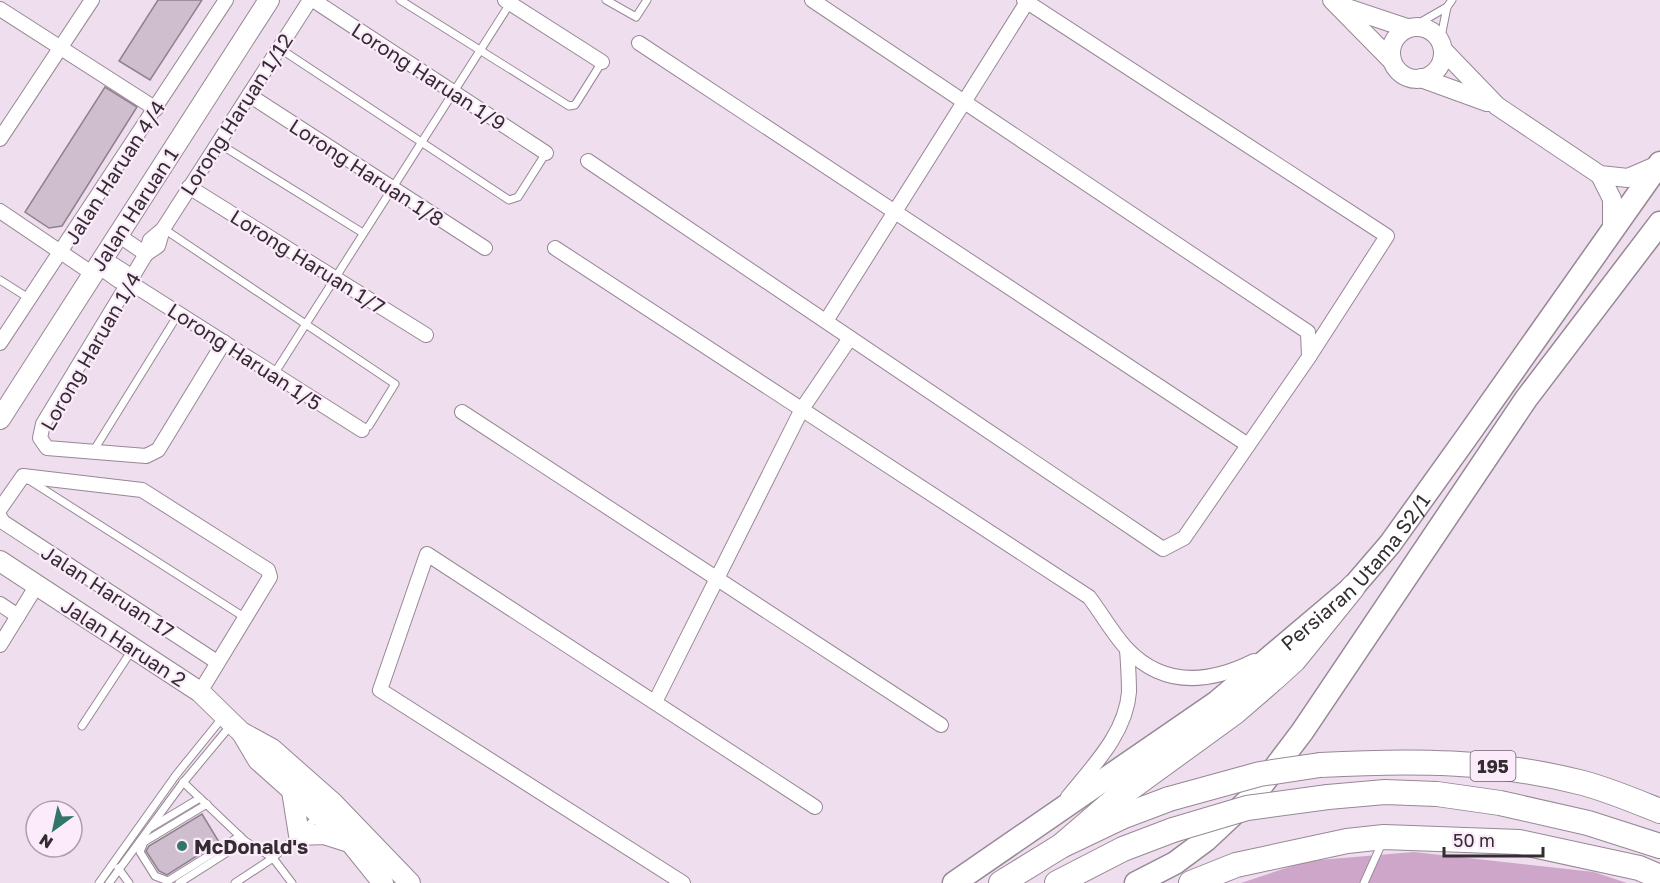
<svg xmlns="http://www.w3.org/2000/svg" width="1660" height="883" viewBox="0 0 1660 883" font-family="'Golos Text',sans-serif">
	<rect width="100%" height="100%" fill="#efdeed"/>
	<path fill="#cea6ca" d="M1414,852L1594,872L1627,883H1241L1307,861Z"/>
	<g fill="#cfbecd" stroke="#90818f" stroke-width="1.5">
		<path d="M158,0H202L150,80L119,61Z"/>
		<path d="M105,87L137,107L62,226L49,228L25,212Z"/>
		<path d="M202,814L219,842L167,875L159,871L146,851L149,846Z"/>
	</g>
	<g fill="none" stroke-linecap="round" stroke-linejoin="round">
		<g stroke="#978896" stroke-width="9">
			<g id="service">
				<path d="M400,0L569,106L575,105L602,62"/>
				<path d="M606,0L636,17L647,0"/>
				<path d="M1414,26L1447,7"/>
				<path d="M1440,42L1447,7L1452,0"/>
				<path d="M279,48L509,200L518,197L546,153"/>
				<path d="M218,143L363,233"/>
				<path d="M164,229L395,384L369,426L362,430"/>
				<path d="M0,280L30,299"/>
				<path d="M274,374L511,2"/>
				<path d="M94,450L179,313"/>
				<path d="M29,480L244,617"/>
				<path d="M82,726L132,650"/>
				<path d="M183,782L245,841L273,858L292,883"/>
				<path d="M207,804L144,842L140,852L155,876L168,881L240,836"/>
				<path d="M150,828L200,798"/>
				<path d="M118,868L129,883"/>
				<path d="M99,883L176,775L223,717"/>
				<path d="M109,883L182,784L231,725"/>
				<path d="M179,883L245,841"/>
				<path d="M235,883L273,858L317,817"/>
				<path d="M1364,883L1382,843"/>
			</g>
		</g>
		<g stroke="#978896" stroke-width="16">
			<g id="minor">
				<path d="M313,0L546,153"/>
				<path d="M505,0L602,62"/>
				<path d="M1024,0L1387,236L1309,357"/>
				<path d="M0,9L156,109"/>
				<path d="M639,43L1248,445"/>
				<path d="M249,95L485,248"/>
				<path d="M0,139L92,0"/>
				<path d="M588,161L1163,549L1184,538L1309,357L1308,332L812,0"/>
				<path d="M189,187L426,335"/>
				<path d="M0,211L93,274"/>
				<path d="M163,229L150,240L146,254L43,424L40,438L47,448L146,456L158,450L224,342"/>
				<path d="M118,235L146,254"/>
				<path d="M555,248L1089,597C1102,614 1113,634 1127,649C1164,688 1210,683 1254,661"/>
				<path d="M146,254L158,246L163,229L310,0"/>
				<path d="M103,258L125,272L129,282"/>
				<path d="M98,266L119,281L129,282L362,430"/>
				<path d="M826,321L1027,2"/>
				<path d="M0,343L226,0"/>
				<path d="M462,412L941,725"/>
				<path d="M0,509L23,476L142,490L268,570L270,577L200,692"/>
				<path d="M0,517L3,522L217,662"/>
				<path d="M0,604L18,616"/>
				<path d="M0,645L37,585"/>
				<path d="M655,702L802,409L850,338"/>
				<path d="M1068,797C1093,766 1126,733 1129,692C1129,678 1128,663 1127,649"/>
				<path d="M683,883L380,690L427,554L815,807"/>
			</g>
		</g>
		<g stroke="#978896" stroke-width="20">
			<g id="tertiary">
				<path d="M1332,0L1391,60"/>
				<path d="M1344,7L1407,28"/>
				<circle cx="1417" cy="53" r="26"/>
				<path d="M1443,50L1497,106L1600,175L1628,178L1658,165"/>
				<path d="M1421,78L1487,102"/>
				<path d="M1600,175L1612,199V233"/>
			</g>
		</g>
		<g stroke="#978896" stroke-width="22">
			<g id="secondary">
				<path d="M0,419L269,0"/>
				<path d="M0,561L200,692L241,732L272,749L332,802L410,883"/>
				<path d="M242,733L258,760L350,842L383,883"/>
				<path d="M292,791L299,835L324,834L346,841"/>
			</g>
		</g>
		<g stroke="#978896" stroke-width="25">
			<g id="primary">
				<path id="s1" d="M954,883L1217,702L1353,587L1390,544L1466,438L1660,163"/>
				<path d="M1136,883L1175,863L1206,840L1255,794L1302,732L1526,399L1660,223"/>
			</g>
		</g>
		<g stroke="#978896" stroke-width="26">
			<g id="trunk">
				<path d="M1320,765C1411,760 1493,760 1583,783C1609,790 1635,801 1660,811"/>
				<path d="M1328,797L1385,792L1437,794L1500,803L1588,823L1660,846"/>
				<path d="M1061,846L1118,797L1235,712L1272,680L1294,660L1353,587"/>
				<path d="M1001,883L1061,846L1124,816L1169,799"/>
				<path d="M1057,883L1123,849L1173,830"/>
				<path d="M1191,883L1236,865L1347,841L1384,837L1519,842L1639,868L1660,877"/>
			</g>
		</g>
		<use href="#service" stroke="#fff" stroke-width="7"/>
		<use href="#minor" stroke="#fff" stroke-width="14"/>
		<use href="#tertiary" stroke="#fff" stroke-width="18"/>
		<use href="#secondary" stroke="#fff" stroke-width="20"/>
		<use href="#primary" stroke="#fff" stroke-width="22"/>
		<use href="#trunk" stroke="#fff" stroke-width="24"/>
		<g stroke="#978896" stroke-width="26" stroke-linecap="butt">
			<g id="trunk-bridge">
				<path d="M1169,799L1260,774L1320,765"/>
				<path d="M1173,830L1247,808L1328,797"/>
			</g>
		</g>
		<use href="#trunk-bridge" stroke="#fff" stroke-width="24"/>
	</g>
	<circle fill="#327669" stroke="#fcebfb" stroke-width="2" cx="182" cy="846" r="6"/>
	<g text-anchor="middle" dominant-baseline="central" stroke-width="4.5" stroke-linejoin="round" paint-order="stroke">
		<rect fill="#fcebfb" stroke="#6f666e" stroke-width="1.5" x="1470.5" y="751" width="45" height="30" rx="4.5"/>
		<g font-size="18" font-weight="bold" fill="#332d32">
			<text x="1493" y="766">195</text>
		</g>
		<g font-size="20" fill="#332d32" stroke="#fcebfb">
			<text transform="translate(429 76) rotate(33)">Lorong Haruan 1/9</text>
			<text transform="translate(236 114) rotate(-57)">Lorong Haruan 1/12</text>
			<text transform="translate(114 172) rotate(-57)">Jalan Haruan 4/4</text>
			<text transform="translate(367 172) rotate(33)">Lorong Haruan 1/8</text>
			<text transform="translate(134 209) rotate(-57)">Jalan Haruan 1</text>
			<text transform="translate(308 261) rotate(32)">Lorong Haruan 1/7</text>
			<text transform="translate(90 351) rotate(-60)">Lorong Haruan 1/4</text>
			<text transform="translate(245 356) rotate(33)">Lorong Haruan 1/5</text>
			<text stroke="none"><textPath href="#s1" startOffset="510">Persiaran Utama S2/1</textPath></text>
			<text transform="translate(108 591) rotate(33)">Jalan Haruan 17</text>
			<text transform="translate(124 642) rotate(33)">Jalan Haruan 2</text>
		</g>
		<g font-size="20" font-weight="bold" fill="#332d32" stroke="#fcebfb" text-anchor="start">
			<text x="194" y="846">McDonald's</text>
		</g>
	</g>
	<g transform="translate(54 829) rotate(213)"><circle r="28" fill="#fcebfb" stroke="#ac9fab" stroke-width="1.5"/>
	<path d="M0-4.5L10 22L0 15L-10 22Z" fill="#327669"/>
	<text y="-9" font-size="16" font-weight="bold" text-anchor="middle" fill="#332d32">N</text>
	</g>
	<path d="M1444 847v9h99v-9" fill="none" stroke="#332d32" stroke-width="3"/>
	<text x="1453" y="847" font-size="18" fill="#332d32" stroke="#fcebfb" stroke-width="4.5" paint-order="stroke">50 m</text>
</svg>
